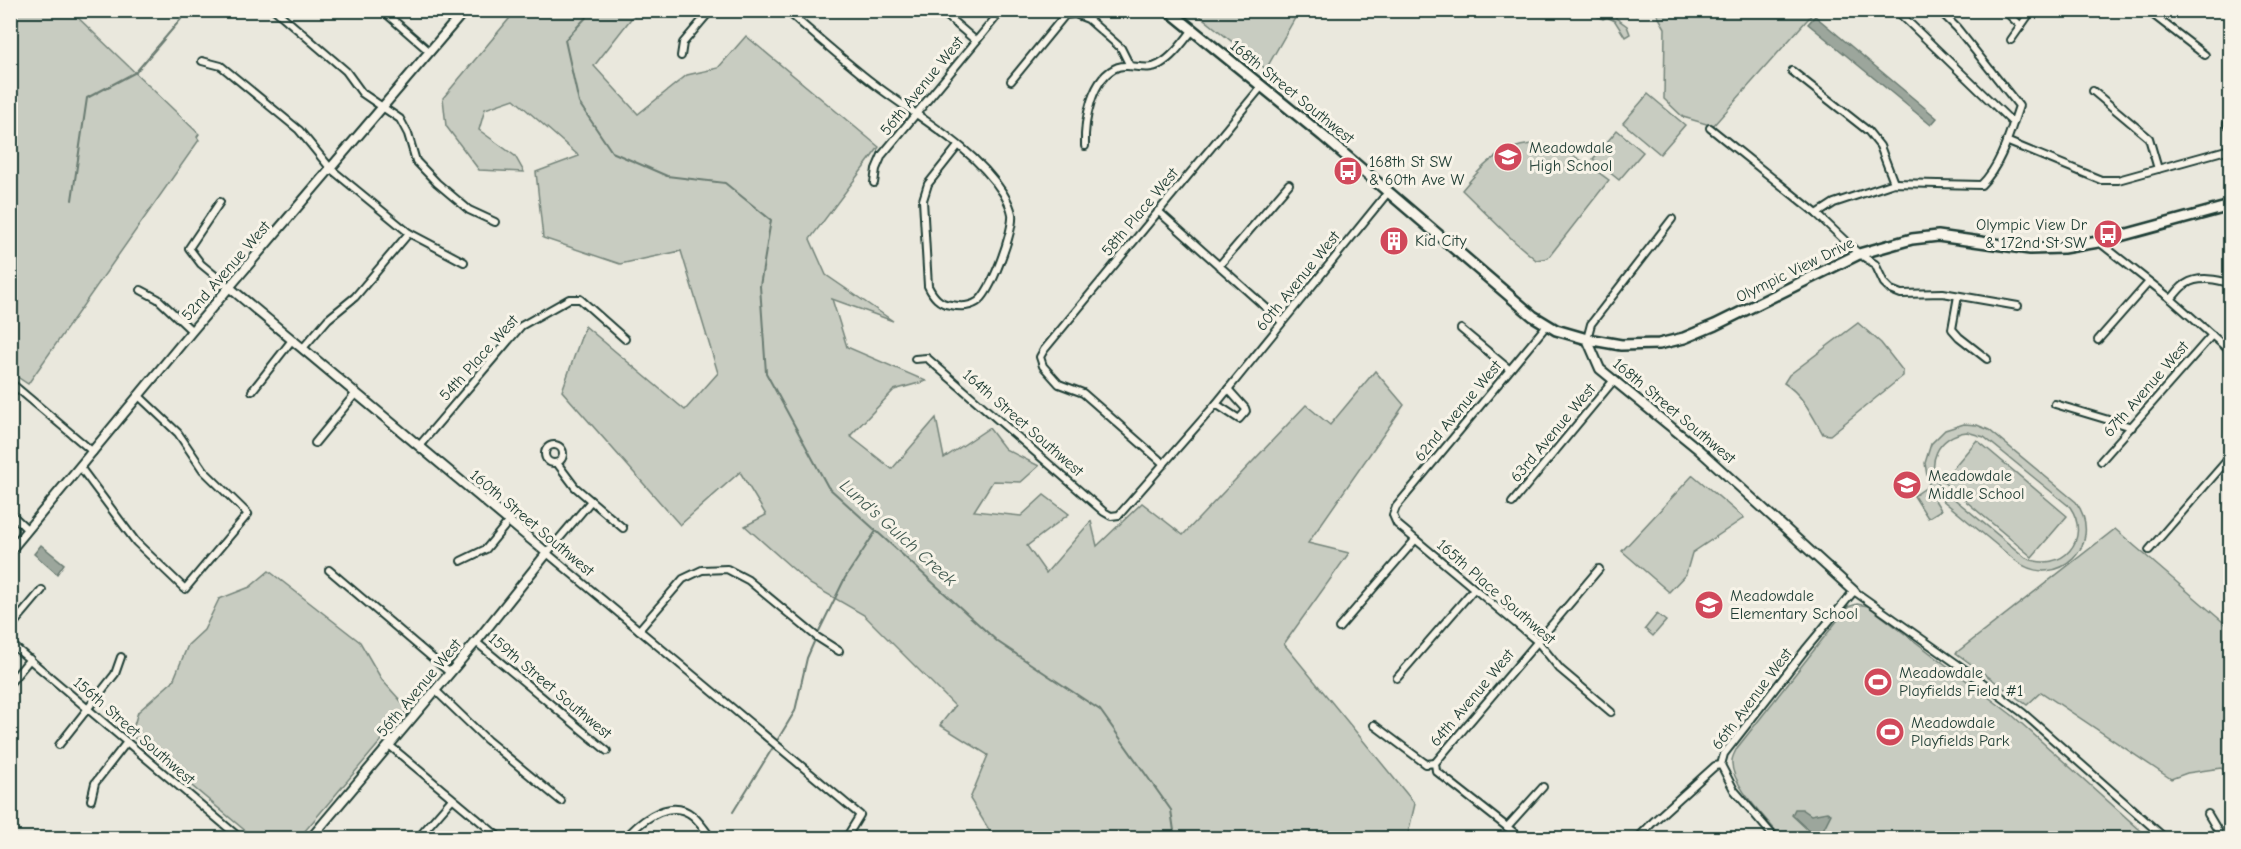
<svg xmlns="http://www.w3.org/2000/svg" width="2241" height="849" viewBox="0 0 2241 849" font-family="'Comic Neue',sans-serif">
	<rect width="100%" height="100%" fill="#eae8dd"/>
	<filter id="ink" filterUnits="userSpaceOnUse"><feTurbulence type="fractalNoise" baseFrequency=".0167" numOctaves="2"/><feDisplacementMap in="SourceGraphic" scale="12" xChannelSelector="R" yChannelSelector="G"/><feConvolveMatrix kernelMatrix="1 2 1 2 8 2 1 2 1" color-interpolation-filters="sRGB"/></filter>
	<g filter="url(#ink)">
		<g fill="#c8ccc1" stroke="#74847a" stroke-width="1.5" fill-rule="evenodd">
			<path d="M11,10L71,11L199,134L197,137L199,140L28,384L10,372Z"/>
			<path d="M512,11H637L594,66L638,114L687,75L718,68L746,36L879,147L810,239L826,275L893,321L832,299L847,347L926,381L894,390L850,436L892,469L936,418L944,458L989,428L1005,449L1039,466L1021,482L993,481L974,511L1021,516L1044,495L1069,514L1027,546L1046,573L1091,521L1097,546L1142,503L1183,535L1306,405L1330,425L1375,371L1404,405L1308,543L1349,553L1284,644L1415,804L1407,838H994L970,799L988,755L940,725L955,706L864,615L810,584L745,526L766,515L740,472L680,525L562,391L585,326L685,410L718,373L681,251L620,264L543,238L536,172L579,156L514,99L485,109L479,130L515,156L524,172L479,170L446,126L443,98L514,13Z"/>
			<path d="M1194,11H1299L1266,69Z"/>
			<path d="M1594,11H1615L1616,18L1627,26L1630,34L1625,37L1615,21L1607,17L1603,19L1598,17Z"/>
			<path d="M1655,11H1815L1713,126L1683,117L1664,99L1665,28Z"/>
			<path d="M1648,94L1685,125L1660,154L1623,123Z"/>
			<path d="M1617,130L1643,152L1619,180L1593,159Z"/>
			<path d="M1532,144C1564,145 1584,162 1609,180L1548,258L1536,260L1515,242L1462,190C1482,166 1499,147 1532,144Z"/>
			<path d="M1858,323L1881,343L1903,371V376L1830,435L1823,434C1812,415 1803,395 1784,383L1789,375Z"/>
			<path d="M1964,424L1977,425L1989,430L2076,502C2106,544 2058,592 2016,561L1935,494L1928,482L1925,463L1931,444L1945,430ZM1967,432L1984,437L2070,507C2092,539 2062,574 2026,558L1941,488C1924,464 1938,435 1967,432Z"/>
			<path d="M1977,440L2067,516L2032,557L1942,481Z"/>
			<path d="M1693,475L1744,518L1692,553L1686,574L1669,592L1622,551Z"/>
			<path d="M1927,487L1941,510L1928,518L1914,496Z"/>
			<path d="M2115,529L2230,628V775L2221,768L2187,773L2171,779L2041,692L2027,705L1956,653Z"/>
			<path d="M269,571L360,642L382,680L408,709L299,838H254L131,735L138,712L173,681L188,645L204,630L219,599L250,587Z"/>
			<path d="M1857,604L1868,606L2012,715L2149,838H1782C1768,820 1730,785 1732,761C1732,757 1735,752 1737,748L1848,607Z"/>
			<path d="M1657,614L1666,621L1653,636L1645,629Z"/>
		</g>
		<g fill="#9ca69c" stroke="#6a7c72" stroke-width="1.5">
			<path d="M1815,16L1937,118L1931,125L1808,24Z"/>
			<path d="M41,545L64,564L57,574L34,554Z"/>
			<path d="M1795,809H1802L1811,815L1827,812L1831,814L1824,828L1825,838H1812L1809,831L1792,815Z"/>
		</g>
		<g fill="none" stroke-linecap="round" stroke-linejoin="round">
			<g stroke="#6a7c72" stroke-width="2">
				<path d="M593,10L565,40L579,103L612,152L667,176L725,183L771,220L760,286L766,373L828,487L998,642L1100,710L1171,810L1175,838"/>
				<path d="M72,200L87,98L136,72L181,19L183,10"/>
				<path d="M819,631L845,578L876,531"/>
				<path d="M778,739L795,711L807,658L814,642"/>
				<path d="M733,812L772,749"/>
			</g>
			<g stroke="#1f3d34" stroke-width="10">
				<g id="minor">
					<path d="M275,10L346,71L362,93L400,119L408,134L416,161L437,183L469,210L495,222"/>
					<path d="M382,10L430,52"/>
					<path d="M786,10C815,35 844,61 874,84C917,117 973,146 1003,193C1006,198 1011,208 1012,214C1014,230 991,294 977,302C969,307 960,307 951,305C939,304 933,296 928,286L923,200L928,184L958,146"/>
					<path d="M940,10L976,41"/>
					<path d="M1896,10L2013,123"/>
					<path d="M2004,10L2021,26"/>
					<path d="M2147,10L2205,55"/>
					<path d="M2011,40L2032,10"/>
					<path d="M681,56L683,43L711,10"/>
					<path d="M202,61L221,66L299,130L331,169L409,233L464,262"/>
					<path d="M1792,71L1868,131L1880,146L1894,183"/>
					<path d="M1011,81L1065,15L1075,14L1088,19L1121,48L1130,66"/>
					<path d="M2093,91L2149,138L2158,169"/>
					<path d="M2227,124L2230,127"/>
					<path d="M1710,128L1817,214L1859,254L1875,264L1884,283L1891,290L1901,294L1943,293L2018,306"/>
					<path d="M2006,141L2101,180H2118L2230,149"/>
					<path d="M1085,146C1084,122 1091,77 1118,67C1131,63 1147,72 1160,64C1173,57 1183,42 1192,31"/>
					<path d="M874,183L876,169L882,155L1002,10"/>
					<path d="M220,202L189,248L201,264L229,287"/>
					<path d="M1158,211L1282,322"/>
					<path d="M1817,214L1834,203L1894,183L1981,185C2001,166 2010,132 2019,106L1957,28L1939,10"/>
					<path d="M2099,242L2171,299L2230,351"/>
					<path d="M1219,266L1289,184"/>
					<path d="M141,290L158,299L192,331"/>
					<path d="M1958,296L1952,329L1959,337L1987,359"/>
					<path d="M2171,299C2176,294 2180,287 2186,284C2198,276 2218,279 2230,284"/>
					<path d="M1547,325L1396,507L1393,515L1397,524L1538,642L1560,669L1611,712"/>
					<path d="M1461,329L1509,369"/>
					<path d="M1587,339L1591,324L1672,219"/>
					<path d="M2098,340L2149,282"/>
					<path d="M303,348L328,319L355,297L409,233"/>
					<path d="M915,359L927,358L1104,512L1111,516L1119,515L1216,404L1389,191"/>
					<path d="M10,382L93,452"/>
					<path d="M252,391L292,340"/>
					<path d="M1216,404L1239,419L1246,411L1245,408L1228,389"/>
					<path d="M2055,404L2132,427"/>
					<path d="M315,443L356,393"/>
					<circle cx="554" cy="454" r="9"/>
					<path d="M419,446L521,326L569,299H580L625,339"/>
					<path d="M2101,461L2212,335"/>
					<path d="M557,463L575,487L623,528"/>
					<path d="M1164,464L1083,393L1059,384L1043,366L1040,357L1044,350L1262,86"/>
					<path d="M80,467L136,542L185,589L248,514L203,470L178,433L139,396"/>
					<path d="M591,501L547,553L860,815L846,838"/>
					<path d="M1512,503L1614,380"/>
					<path d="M10,513L28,530"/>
					<path d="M2149,550L2230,457"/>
					<path d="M461,561L486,549L509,521"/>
					<path d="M329,570L450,673"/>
					<path d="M10,628L42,590"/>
					<path d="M1339,628L1415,540"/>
					<path d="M639,630L683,579L702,570L727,569L748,580L817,637L839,651"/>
					<path d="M476,642L607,751"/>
					<path d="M10,643L240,838"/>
					<path d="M1397,678L1474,589"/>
					<path d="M10,683L30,659"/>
					<path d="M435,690L487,740L561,801"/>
					<path d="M1374,725L1426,764L1435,763L1436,771L1521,838"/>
					<path d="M59,745L115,674L121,657"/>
					<path d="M389,745L500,838"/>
					<path d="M1435,763L1599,569"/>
					<path d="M1721,765L1724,754L1805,650L1854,591L1974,676L2023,713L2165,838"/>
					<path d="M1721,765L1734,790L1775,838"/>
					<path d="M91,800L95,783L127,742"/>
					<path d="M2208,814L2221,836"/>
					<path d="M1507,827L1543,787"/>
					<path d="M630,833C645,818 672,798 693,816C700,822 706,831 711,838"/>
					<path d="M418,838L452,799"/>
					<path d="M1638,838L1653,822L1715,766L1721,765"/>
					<path d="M2219,838L2230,834"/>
				</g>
			</g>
			<g stroke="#1f3d34" stroke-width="12">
				<g id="tertiary">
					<path d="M229,287L547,553L476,642L311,838"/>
					<path d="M1587,339L1600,369L1698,449L1854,591"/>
					<path d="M10,551L192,331L465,10"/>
				</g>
			</g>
			<g stroke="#1f3d34" stroke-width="14">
				<path id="secondary" d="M1168,10L1323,136L1533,316L1556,330L1587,339L1621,345L1659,344L1684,338L1715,325L1859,254L1912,239L1938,236L2030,249L2063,248L2098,242L2230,206"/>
			</g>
			<use href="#minor" stroke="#f7f3e8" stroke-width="6"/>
			<use href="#tertiary" stroke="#f7f3e8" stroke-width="8"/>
			<use href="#secondary" stroke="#f7f3e8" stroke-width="9"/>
		</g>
	</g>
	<defs>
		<g id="school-disc" transform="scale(1.5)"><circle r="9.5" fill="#d1495b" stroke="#f7f3e8"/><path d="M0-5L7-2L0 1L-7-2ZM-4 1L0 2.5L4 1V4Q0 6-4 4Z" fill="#fff"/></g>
		<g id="bus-disc" transform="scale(1.5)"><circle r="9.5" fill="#d1495b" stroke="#f7f3e8"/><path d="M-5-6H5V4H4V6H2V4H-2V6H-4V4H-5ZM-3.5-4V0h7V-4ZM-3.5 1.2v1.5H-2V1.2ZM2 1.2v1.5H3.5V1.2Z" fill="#fff"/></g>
		<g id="building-disc" transform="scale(1.5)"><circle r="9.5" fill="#d1495b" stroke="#f7f3e8"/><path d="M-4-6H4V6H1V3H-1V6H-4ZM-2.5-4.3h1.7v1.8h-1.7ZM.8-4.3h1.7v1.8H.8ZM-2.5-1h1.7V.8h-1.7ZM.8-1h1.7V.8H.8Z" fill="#fff"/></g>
		<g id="stadium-disc" transform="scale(1.5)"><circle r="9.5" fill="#d1495b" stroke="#f7f3e8"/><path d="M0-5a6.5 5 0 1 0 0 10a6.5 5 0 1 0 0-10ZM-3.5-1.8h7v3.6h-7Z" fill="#fff"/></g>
	</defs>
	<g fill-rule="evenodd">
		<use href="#school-disc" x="1508" y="157"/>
		<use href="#bus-disc" x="1348" y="171"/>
		<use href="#bus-disc" x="2108" y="234"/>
		<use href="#building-disc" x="1394" y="241"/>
		<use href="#school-disc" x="1907" y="485"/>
		<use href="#school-disc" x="1709" y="605"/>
		<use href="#stadium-disc" x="1878" y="682"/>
		<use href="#stadium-disc" x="1890" y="732"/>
	</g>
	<g text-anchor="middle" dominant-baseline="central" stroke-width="6" stroke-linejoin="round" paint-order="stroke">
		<g font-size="16" fill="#1f3d34" stroke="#f7f3e8">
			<text transform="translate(922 86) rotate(-51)">56th Avenue West</text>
			<text transform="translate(1292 92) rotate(39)">168th Street Southwest</text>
			<text transform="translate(1140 212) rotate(-50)">58th Place West</text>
			<text transform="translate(1795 270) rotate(-26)">Olympic View Drive</text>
			<text transform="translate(226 271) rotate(-49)">52nd Avenue West</text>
			<text transform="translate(1298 281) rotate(-51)">60th Avenue West</text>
			<text transform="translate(479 358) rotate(-48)">54th Place West</text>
			<text transform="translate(2146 389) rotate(-49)">67th Avenue West</text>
			<text transform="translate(1458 411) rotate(-50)">62nd Avenue West</text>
			<text transform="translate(1674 411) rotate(40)">168th Street Southwest</text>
			<text transform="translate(1023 423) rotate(41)">164th Street Southwest</text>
			<text transform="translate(1553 433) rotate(-50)">63rd Avenue West</text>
			<text transform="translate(532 523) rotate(40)">160th Street Southwest</text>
			<text transform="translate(1496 592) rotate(41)">165th Place Southwest</text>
			<text transform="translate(550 686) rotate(40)">159th Street Southwest</text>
			<text transform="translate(419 688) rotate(-50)">56th Avenue West</text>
			<text transform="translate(1472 698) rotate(-50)">64th Avenue West</text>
			<text transform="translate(1752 699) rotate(-53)">66th Avenue West</text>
			<text transform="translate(134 731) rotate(41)">156th Street Southwest</text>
		</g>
		<g font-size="16" fill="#1f3d34" stroke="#f7f3e8" text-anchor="start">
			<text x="1529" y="148">Meadowdale<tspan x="1529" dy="18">High School</tspan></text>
			<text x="1369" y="162">168th St SW<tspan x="1369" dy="18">&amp; 60th Ave W</tspan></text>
			<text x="2087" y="225" text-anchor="end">Olympic View Dr<tspan x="2087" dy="18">&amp; 172nd St SW</tspan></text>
			<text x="1415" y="241">Kid City</text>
			<text x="1928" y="476">Meadowdale<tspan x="1928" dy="18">Middle School</tspan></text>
			<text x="1730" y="596">Meadowdale<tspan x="1730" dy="18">Elementary School</tspan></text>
			<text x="1899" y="673">Meadowdale<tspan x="1899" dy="18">Playfields Field #1</tspan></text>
			<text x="1911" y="723">Meadowdale<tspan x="1911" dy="18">Playfields Park</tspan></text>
		</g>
		<g font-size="18" font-style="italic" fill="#445c53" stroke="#f7f3e8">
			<text transform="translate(898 533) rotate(42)">Lund's Gulch Creek</text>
		</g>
	</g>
	<rect width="2241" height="849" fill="none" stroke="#f7f3e8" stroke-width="36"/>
	<rect x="18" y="18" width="2205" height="813" fill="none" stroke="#1f3d34" stroke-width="2" filter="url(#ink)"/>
</svg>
